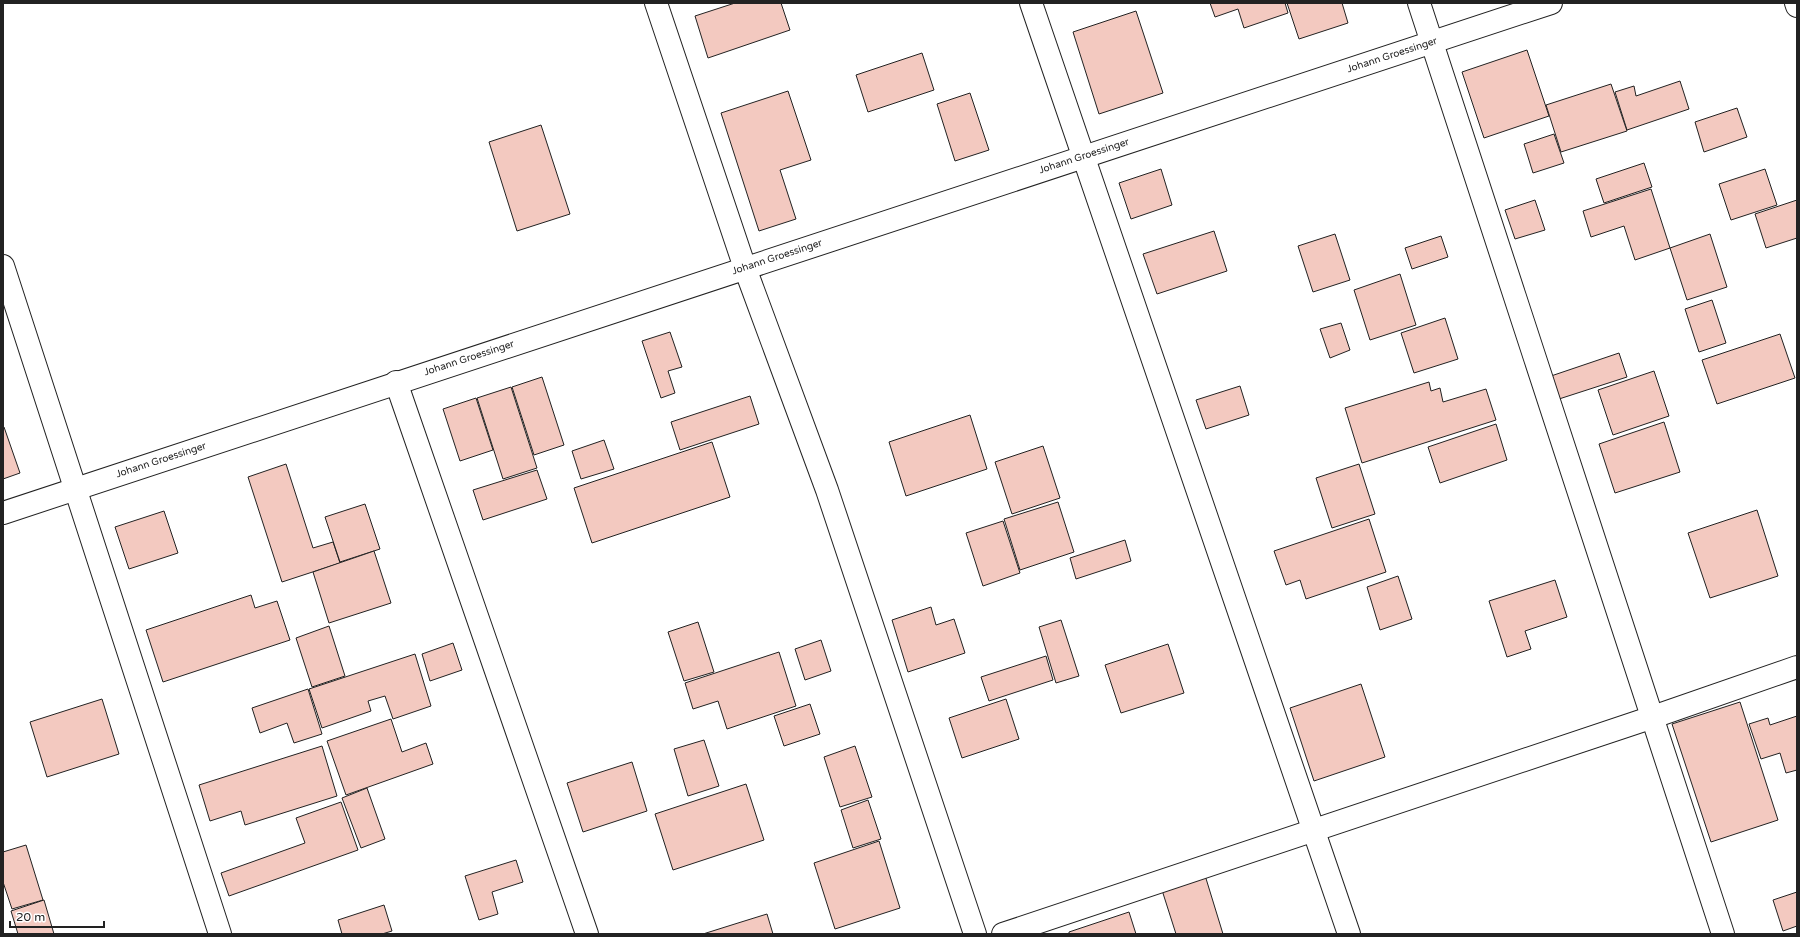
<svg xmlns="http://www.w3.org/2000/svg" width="1800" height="937" viewBox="0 0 1800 937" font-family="'Varela Round',sans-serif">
	<rect width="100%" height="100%" fill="#fff"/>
	<g fill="#f3c9c0" stroke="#222">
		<path d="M735,3H781L790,30L708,58L695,16Z"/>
		<path d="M1210,3H1285L1288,13L1244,28L1238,9L1215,17Z"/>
		<path d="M1287,3H1342L1348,23L1299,39Z"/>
		<path d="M1136,11L1163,93L1099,114L1073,32Z"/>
		<path d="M1527,50L1549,116L1484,138L1462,72Z"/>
		<path d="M922,53L934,90L868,112L856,75Z"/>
		<path d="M1680,81L1689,109L1627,130L1615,92L1634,86L1636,96Z"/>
		<path d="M1611,84L1627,131L1561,152L1546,105Z"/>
		<path d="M788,91L811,160L780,170L796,219L759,231L721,113Z"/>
		<path d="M970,93L989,150L955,161L937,104Z"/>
		<path d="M1737,108L1747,137L1704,152L1695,122Z"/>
		<path d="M541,125L570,214L517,231L489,142Z"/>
		<path d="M1554,134L1564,163L1533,173L1524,144Z"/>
		<path d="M1644,163L1652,187L1604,203L1596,179Z"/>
		<path d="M1161,169L1172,205L1131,219L1119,183Z"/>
		<path d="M1765,169L1777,205L1731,220L1719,184Z"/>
		<path d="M1651,189L1670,248L1635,260L1624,226L1591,237L1583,211Z"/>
		<path d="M1535,200L1545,230L1515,239L1505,210Z"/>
		<path d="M1797,200V238L1766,248L1755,214Z"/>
		<path d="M1214,231L1227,271L1157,294L1143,254Z"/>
		<path d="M1335,234L1350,280L1313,292L1298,246Z"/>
		<path d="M1710,234L1727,287L1687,300L1670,248Z"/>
		<path d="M1441,236L1448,257L1412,269L1405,248Z"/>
		<path d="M1400,274L1416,325L1370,340L1354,290Z"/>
		<path d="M1712,300L1726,343L1699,352L1685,309Z"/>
		<path d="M1445,318L1458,359L1414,373L1401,333Z"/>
		<path d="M1341,323L1350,350L1330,358L1320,329Z"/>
		<path d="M670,332L682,367L668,371L675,393L661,398L642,341Z"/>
		<path d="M1780,334L1795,378L1717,404L1702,360Z"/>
		<path d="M1619,353L1627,377L1559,399L1551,376Z"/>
		<path d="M1654,371L1669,416L1613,435L1598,390Z"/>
		<path d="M542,377L564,445L534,455L512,387Z"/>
		<path d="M1429,382L1431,391L1440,388L1443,402L1486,389L1496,420L1362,463L1345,408Z"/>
		<path d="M1240,386L1249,415L1206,429L1196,400Z"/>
		<path d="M511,387L537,468L503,479L477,398Z"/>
		<path d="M750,396L759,424L680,450L671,422Z"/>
		<path d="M476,398L493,450L460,461L443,409Z"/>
		<path d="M970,415L987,469L906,496L889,442Z"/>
		<path d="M1664,422L1680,472L1615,493L1599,444Z"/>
		<path d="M1496,424L1507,460L1440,483L1428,447Z"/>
		<path d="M4,427L20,473L3,479V428Z"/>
		<path d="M604,440L614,469L581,479L572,451Z"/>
		<path d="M712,442L730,497L592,543L574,488Z"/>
		<path d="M1043,446L1060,498L1012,514L995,462Z"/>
		<path d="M286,464L313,548L333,542L340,563L282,582L248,477Z"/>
		<path d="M1359,464L1375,514L1332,528L1316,478Z"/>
		<path d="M537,470L547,499L483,520L473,490Z"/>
		<path d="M1058,502L1074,552L1020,570L1004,519Z"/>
		<path d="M365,504L380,549L340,562L325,517Z"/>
		<path d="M1757,510L1778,576L1710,598L1688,533Z"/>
		<path d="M164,511L178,553L129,569L115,527Z"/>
		<path d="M1369,519L1386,572L1306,599L1300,580L1286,585L1274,551Z"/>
		<path d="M1003,521L1020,573L983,586L966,533Z"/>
		<path d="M1125,540L1131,561L1076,579L1070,558Z"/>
		<path d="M374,551L391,603L329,623L313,572Z"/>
		<path d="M1398,576L1412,619L1380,630L1367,587Z"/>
		<path d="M1555,580L1567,617L1525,631L1531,649L1507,657L1489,601Z"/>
		<path d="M251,595L255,608L277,601L290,640L163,682L146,630Z"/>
		<path d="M931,607L936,625L954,619L965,653L908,672L892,620Z"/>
		<path d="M1061,620L1079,676L1056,683L1039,627Z"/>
		<path d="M698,622L714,672L684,681L668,632Z"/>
		<path d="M329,626L345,676L312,687L296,638Z"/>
		<path d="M821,640L831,671L805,680L795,649Z"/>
		<path d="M453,643L462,670L430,681L422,654Z"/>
		<path d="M1168,644L1184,693L1121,713L1105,665Z"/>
		<path d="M779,652L796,706L727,729L718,701L693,709L685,683Z"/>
		<path d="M415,654L431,706L393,719L385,696L368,701L371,711L322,728L309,689Z"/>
		<path d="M1046,656L1053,680L989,701L981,677Z"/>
		<path d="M1361,684L1385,757L1314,781L1290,708Z"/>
		<path d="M308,689L322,734L294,743L287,723L260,733L252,708Z"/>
		<path d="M102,699L119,754L47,777L30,722Z"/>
		<path d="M1006,699L1019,739L962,758L949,718Z"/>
		<path d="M1740,702L1778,820L1711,842L1672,724Z"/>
		<path d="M810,704L820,734L784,746L774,716Z"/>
		<path d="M1797,716V770L1786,773L1780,753L1761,759L1749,724L1768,718L1770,725Z"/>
		<path d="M391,719L402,752L426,743L433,764L346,795L327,741Z"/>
		<path d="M704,740L719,786L688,796L674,749Z"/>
		<path d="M322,746L337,796L245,825L241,811L210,821L199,785Z"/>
		<path d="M855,746L872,797L840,807L824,757Z"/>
		<path d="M632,762L647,811L583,832L567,783Z"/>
		<path d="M746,784L764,840L673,870L655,814Z"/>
		<path d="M367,788L385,839L361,848L342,798Z"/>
		<path d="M868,800L881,839L853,848L841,810Z"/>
		<path d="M341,802L358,850L229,896L221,873L305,843L296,818Z"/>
		<path d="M879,841L900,908L835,929L814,863Z"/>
		<path d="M26,845L43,900L12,909L3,882V852Z"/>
		<path d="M516,860L523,882L492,892L498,914L479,920L465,876Z"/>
		<path d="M1204,872L1223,934H1176L1161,887Z"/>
		<path d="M1797,892V926L1783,931L1773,900Z"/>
		<path d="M44,900L54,934H18L11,911Z"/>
		<path d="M384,905L392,931L382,934H342L338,920Z"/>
		<path d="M1129,912L1136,934H1069V932Z"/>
		<path d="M767,914L773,934H703L738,923Z"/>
	</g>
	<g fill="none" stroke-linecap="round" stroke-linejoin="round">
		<g stroke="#222" stroke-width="24">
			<g id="minor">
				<path d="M656,3L745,268L827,490L975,934"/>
				<path d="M1031,3L1349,934"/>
				<path d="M1419,3L1723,934"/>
				<path d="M1796,3L1797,6"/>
				<path d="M3,266L220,934"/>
				<path d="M396,382L587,934"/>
				<path d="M3,513L1551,3"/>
				<path d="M1003,934L1653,717L1797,667"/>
			</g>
		</g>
		<use href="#minor" stroke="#fff" stroke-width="22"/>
	</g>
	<g text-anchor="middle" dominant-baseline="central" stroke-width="3" stroke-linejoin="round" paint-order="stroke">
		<g font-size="10" fill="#222" stroke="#fff">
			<text transform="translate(1392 55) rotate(-18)">Johann Groessinger</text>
			<text transform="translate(1084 156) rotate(-18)">Johann Groessinger</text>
			<text transform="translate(777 257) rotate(-18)">Johann Groessinger</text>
			<text transform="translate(469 358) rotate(-18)">Johann Groessinger</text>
			<text transform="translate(161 460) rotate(-18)">Johann Groessinger</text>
		</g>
	</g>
	<rect width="1800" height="937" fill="none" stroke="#222222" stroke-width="8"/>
	<path d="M10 921v6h94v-6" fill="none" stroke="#222222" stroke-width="2"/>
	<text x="16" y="921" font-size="12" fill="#222222" stroke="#ffffff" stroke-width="3" paint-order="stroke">20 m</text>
</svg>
